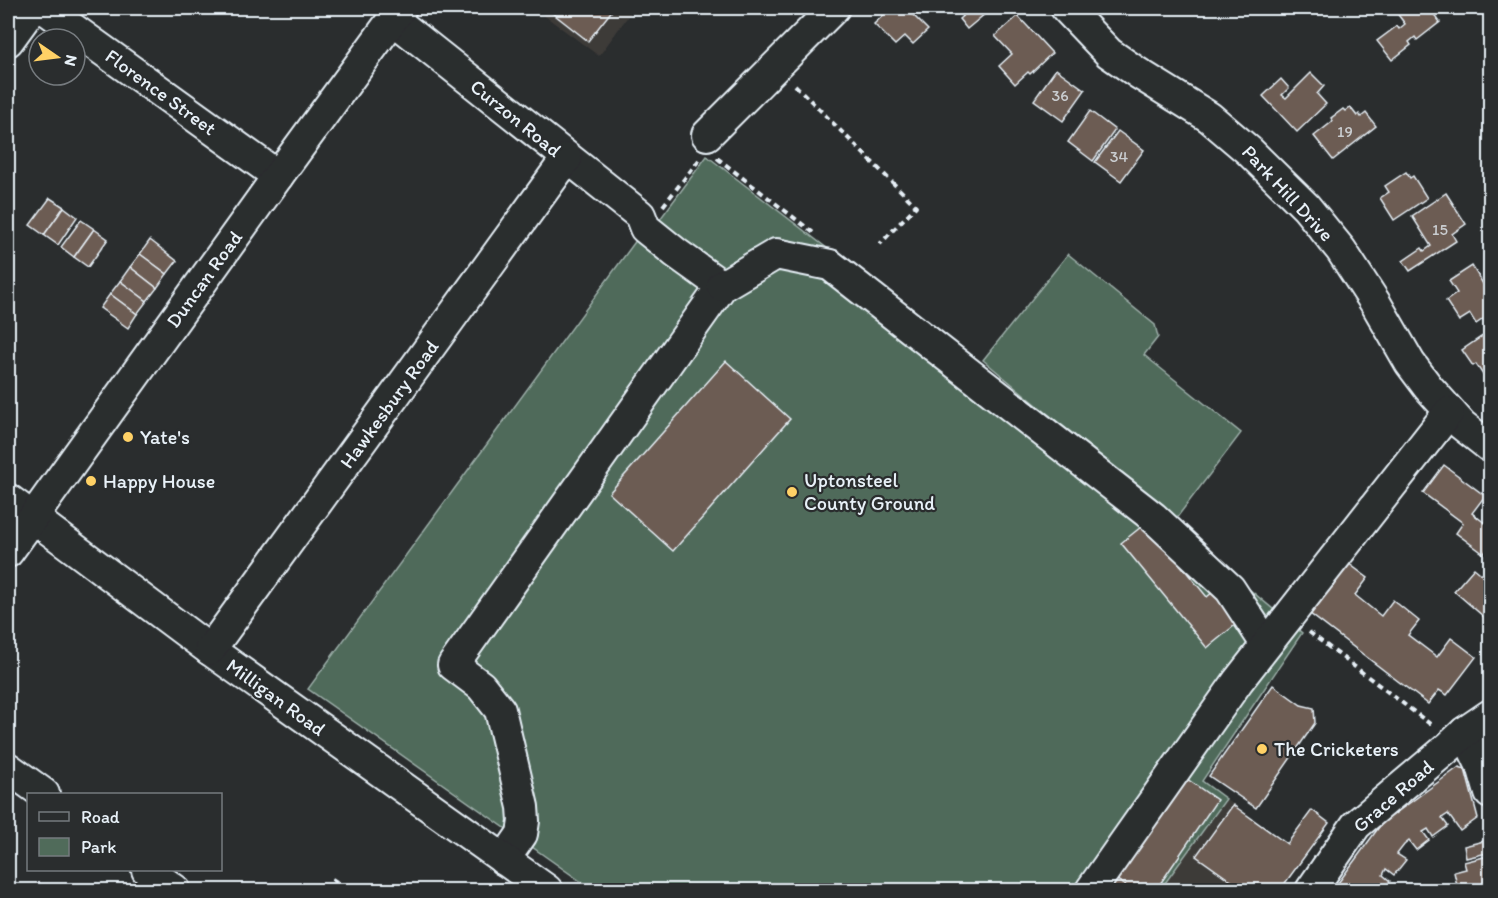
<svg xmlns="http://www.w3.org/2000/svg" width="1498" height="898" viewBox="0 0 1498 898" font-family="Itim,sans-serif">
	<rect width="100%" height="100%" fill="#2a2d2e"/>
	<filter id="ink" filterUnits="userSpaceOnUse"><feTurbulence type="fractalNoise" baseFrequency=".0167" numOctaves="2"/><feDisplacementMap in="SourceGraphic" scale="12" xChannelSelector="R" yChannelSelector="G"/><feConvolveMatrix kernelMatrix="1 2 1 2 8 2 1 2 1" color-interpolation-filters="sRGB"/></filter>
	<g filter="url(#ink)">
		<g fill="#3e3b39">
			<path d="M534,8H634L599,56Z"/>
			<path d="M1226,799L1287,844L1312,810L1329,823L1280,890H1160Z"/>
		</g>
		<g fill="#506b5a" stroke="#9caea9" stroke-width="1.5">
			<path d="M707,156L979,365L1302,633L1202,781L1226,799L1160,890H593L308,689L637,239L655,226Z"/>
			<path d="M1068,254L1155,325L1158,337L1144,355L1241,433L1175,520L983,360Z"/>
		</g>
		<g fill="#6c5c53" stroke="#e8f1f8" stroke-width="1.5">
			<path d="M546,8H614L588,41Z"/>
			<path d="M891,8H906L928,30L913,44L905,36L895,45L874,24Z"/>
			<path d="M966,8H992L967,29L959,19L969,10Z"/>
			<path d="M1393,8H1429L1440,22L1417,40L1415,37L1409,42L1411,45L1392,60L1377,41L1397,26L1399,29L1405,24Z"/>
			<path d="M1018,16L1052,53L1030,74L1028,72L1015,84L999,66L1012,54L995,36Z"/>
			<path d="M1056,69L1085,90L1063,121L1034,100Z"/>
			<path d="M1311,73L1324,86L1317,94L1326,104L1297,132L1263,96L1281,79L1289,88L1282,95L1286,98Z"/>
			<path d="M1350,107L1357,116L1359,114L1361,117L1366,113L1376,126L1333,160L1314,136L1333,121L1331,118L1343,109L1345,111Z"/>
			<path d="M1090,111L1115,130L1093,161L1068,142Z"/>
			<path d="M1118,131L1144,150L1121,181L1095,162Z"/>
			<path d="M1406,172L1410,178L1413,176L1427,198L1394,220L1380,198L1389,192L1385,186Z"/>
			<path d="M1446,193L1466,224L1452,234L1456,241L1410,271L1403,261L1422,248L1424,251L1431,246L1412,216Z"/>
			<path d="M50,198L64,207L44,235L30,225Z"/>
			<path d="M64,207L77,217L58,245L44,235Z"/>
			<path d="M81,220L94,229L74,257L61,247Z"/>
			<path d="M94,229L108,239L88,267L74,257Z"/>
			<path d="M150,240L177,261L167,274L140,254Z"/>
			<path d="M140,254L167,274L157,288L130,267Z"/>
			<path d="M1472,266L1490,295V314L1476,324L1470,314L1459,321L1446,301L1457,293L1449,281Z"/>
			<path d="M130,267L157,288L147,301L120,281Z"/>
			<path d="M120,281L147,301L137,314L110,294Z"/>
			<path d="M110,294L137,314L128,328L100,308Z"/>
			<path d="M1490,331V378L1487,381L1476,364L1473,366L1462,350Z"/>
			<path d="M726,361L790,419L673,551L609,493Z"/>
			<path d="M1444,465L1485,496L1472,513L1490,527V544L1484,554L1456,533L1463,523L1423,493Z"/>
			<path d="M1146,523L1207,597L1214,591L1240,621L1207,648L1121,543Z"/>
			<path d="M1348,563L1368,578L1355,595L1381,616L1393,600L1419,621L1408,635L1437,657L1451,638L1476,657L1447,695L1439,690L1428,704L1309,613Z"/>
			<path d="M1474,568L1490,581V622L1454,591Z"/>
			<path d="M1273,685L1301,705L1314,708L1315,723L1256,808L1209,776Z"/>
			<path d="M1459,767L1465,769L1478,818L1460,831L1448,814L1442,818L1448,826L1433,837L1428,829L1423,832L1429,840L1416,850L1409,841L1404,845L1397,854L1406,860L1394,875L1386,869L1383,875L1390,881L1383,890H1333L1382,823Z"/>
			<path d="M1177,772L1217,800L1156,890H1132L1105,872Z"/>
			<path d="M1233,805L1287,844L1312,810L1329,823L1280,890H1244L1196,856Z"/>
			<path d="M1484,841L1487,853L1466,858L1464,846Z"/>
			<path d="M1488,856L1490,865V890H1458L1454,872L1466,869L1464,862Z"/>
			<path d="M1111,876L1132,890H1101Z"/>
		</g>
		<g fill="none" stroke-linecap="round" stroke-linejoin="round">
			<g stroke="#e8f1f8" stroke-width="34">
				<g id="minor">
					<path d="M44,8L278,176"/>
					<path d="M1066,8L1109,53L1138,73L1209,117L1249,151L1306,207L1341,250L1376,304L1410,363L1428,387L1462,425L1490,447"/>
					<path d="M393,19L640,215L645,228L676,253L722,286L453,665L481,686L500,710L523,807L524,821L522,834L504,860"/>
					<path d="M8,41L32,8"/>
					<path d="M707,135L834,8"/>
					<path d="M722,286L776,254L830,265L1153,517L1230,589L1266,644"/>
					<path d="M8,499L210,650L547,890"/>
					<path d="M8,552L278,176L401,8"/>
					<path d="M210,650L567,158"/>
					<path d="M1465,732L1483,769L1490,793"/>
					<path d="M8,768L44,794"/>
					<path d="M147,870L175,890"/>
					<path d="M1091,890L1238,681L1449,412"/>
					<path d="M1311,890L1356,825L1450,746L1465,732L1490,715"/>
				</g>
			</g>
			<g stroke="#e8f1f8" stroke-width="4" stroke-dasharray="6 4.5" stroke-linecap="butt">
				<path d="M795,85L916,206L880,244"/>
				<path d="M717,158L815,234"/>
				<path d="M663,206L699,160"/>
				<path d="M1309,632L1434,727"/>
				<path d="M332,879L349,890"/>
			</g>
			<use href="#minor" stroke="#2a2d2e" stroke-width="30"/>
		</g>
	</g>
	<g fill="#ffd166" stroke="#2a2d2e" stroke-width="2">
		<circle cx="128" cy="437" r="6"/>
		<circle cx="91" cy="481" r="6"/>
		<circle cx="792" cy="492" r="6"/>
		<circle cx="1262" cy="749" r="6"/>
	</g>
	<g text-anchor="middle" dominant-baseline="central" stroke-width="4.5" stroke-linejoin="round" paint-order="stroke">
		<g font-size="16" fill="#c9cccf">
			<text x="1060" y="95">36</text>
			<text x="1345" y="131">19</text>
			<text x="1119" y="156">34</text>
			<text x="1440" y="229">15</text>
		</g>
		<g font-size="20" fill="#e8f1f8" stroke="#2a2d2e">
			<text transform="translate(161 92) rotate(36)">Florence Street</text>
			<text transform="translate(516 118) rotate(39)">Curzon Road</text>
			<text transform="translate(1288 193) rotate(47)">Park Hill Drive</text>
			<text transform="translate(204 279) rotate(-54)">Duncan Road</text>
			<text transform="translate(389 404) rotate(-54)">Hawkesbury Road</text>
			<text transform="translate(276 697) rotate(36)">Milligan Road</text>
			<text transform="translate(1393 796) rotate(-41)">Grace Road</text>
		</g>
		<g font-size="20" fill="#e8f1f8" stroke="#2a2d2e" text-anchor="start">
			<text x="140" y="437">Yate's</text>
			<text x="804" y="480">Uptonsteel<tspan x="804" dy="23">County Ground</tspan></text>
			<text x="103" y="481">Happy House</text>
			<text x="1274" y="749">The Cricketers</text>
		</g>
	</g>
	<rect width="1498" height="898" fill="none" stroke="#2a2d2e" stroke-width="30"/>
	<rect x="15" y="15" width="1468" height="868" fill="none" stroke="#e8f1f8" stroke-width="2" filter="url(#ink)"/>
	<rect x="27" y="793" width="195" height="78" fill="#2a2d2e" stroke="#767b7f" stroke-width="1.5"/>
	<rect x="39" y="812" width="30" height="9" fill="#2a2d2e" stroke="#767b7f" stroke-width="1.5"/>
	<text x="81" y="823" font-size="18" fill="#e8f1f8">Road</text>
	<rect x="39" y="838" width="30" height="18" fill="#506b5a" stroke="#767b7f" stroke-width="1.5"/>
	<text x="81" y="853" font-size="18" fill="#e8f1f8">Park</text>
	<g transform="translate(57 57) rotate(104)"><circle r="28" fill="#2a2d2e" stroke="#767b7f" stroke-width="1.5"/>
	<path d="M0-4.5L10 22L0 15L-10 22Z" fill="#ffd166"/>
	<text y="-9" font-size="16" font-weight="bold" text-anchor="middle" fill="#e8f1f8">N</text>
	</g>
</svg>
